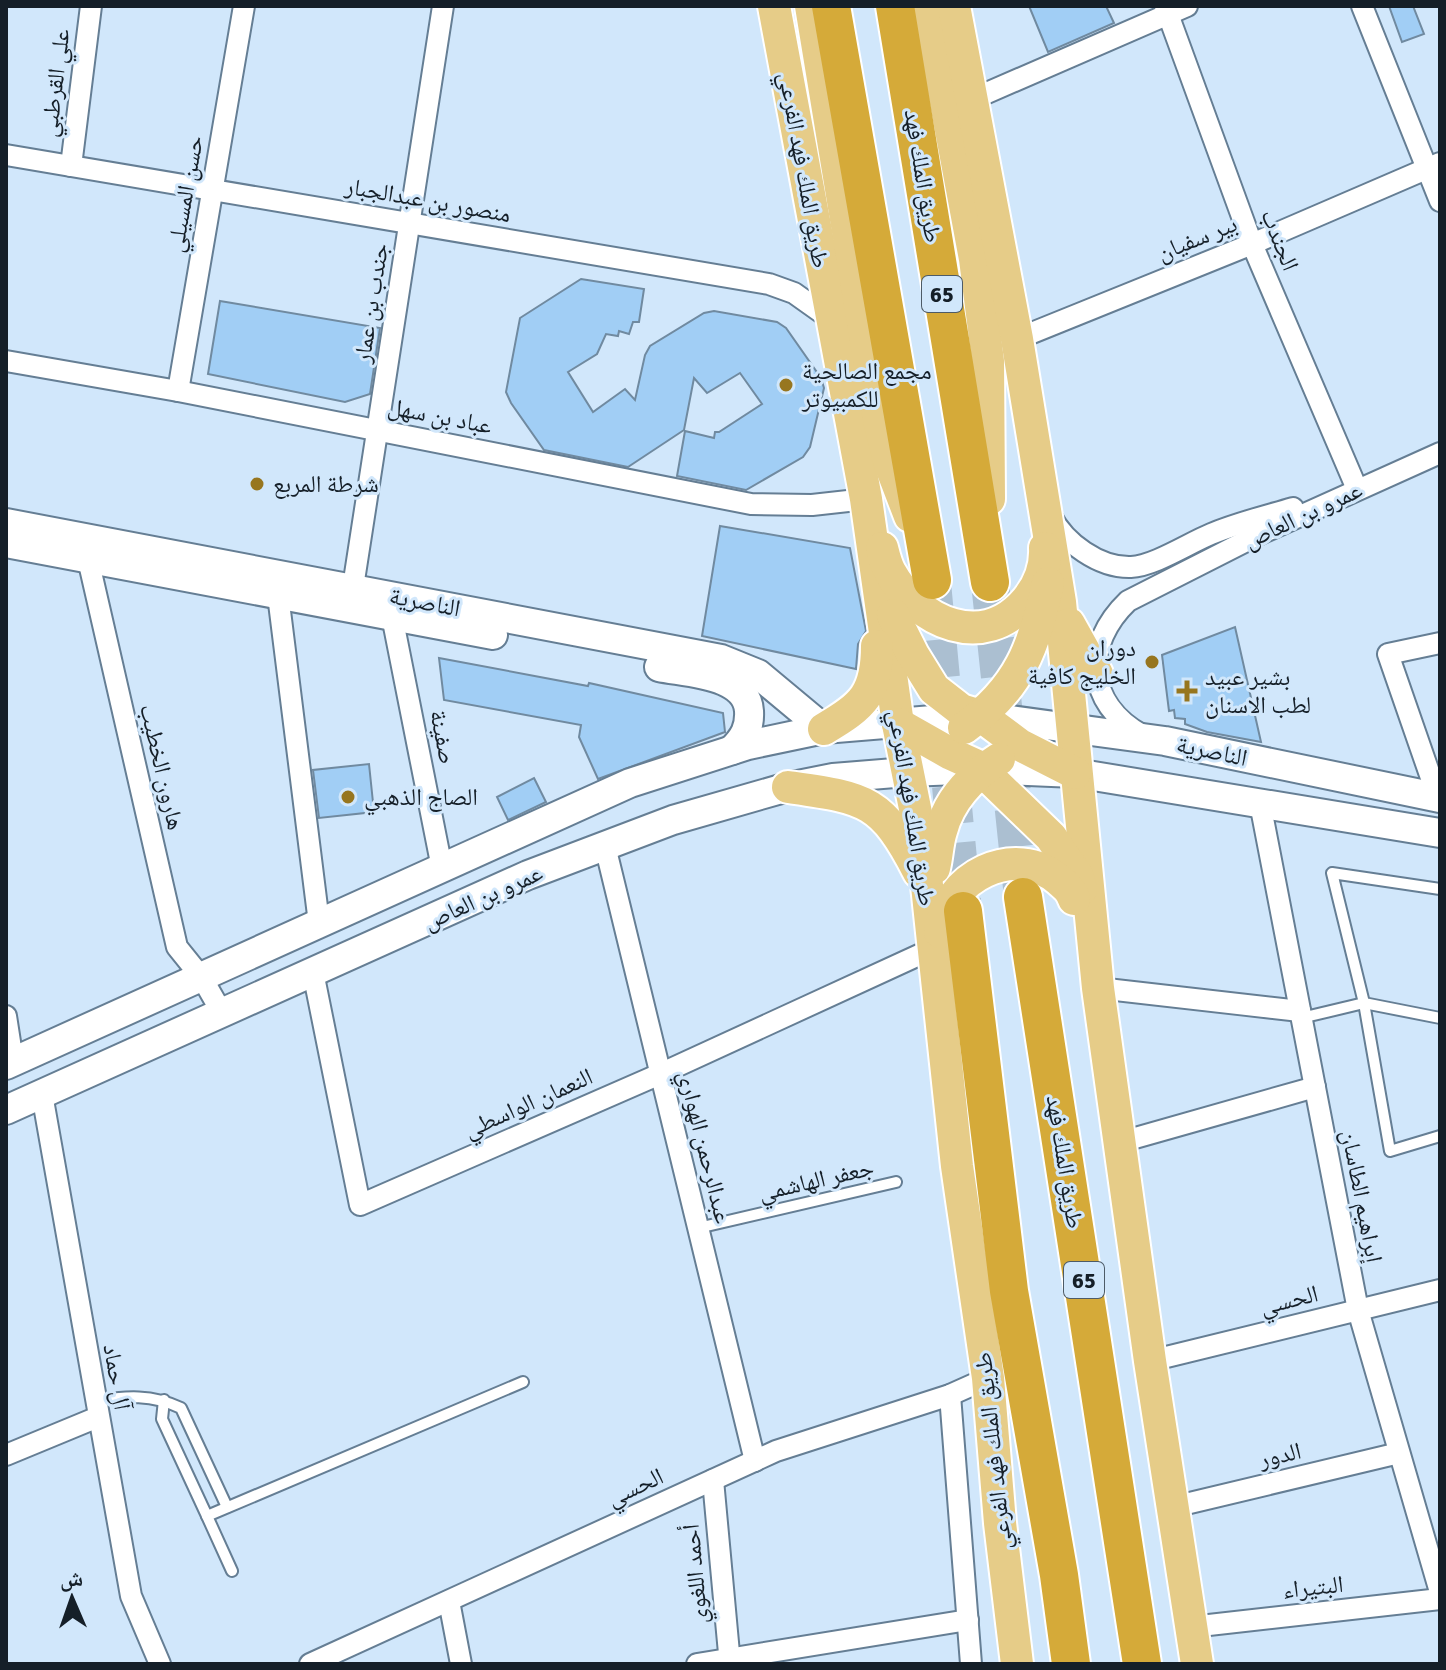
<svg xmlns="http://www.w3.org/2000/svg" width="1446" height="1670" viewBox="0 0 1446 1670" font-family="Signika,'Noto Naskh Arabic',sans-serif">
	<rect width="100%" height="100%" fill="#d1e7fb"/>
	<g fill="#a1cef5" stroke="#708aa0" stroke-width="2">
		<path d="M1029,6H1106L1114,23L1048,52Z"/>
		<path d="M1389,6H1413L1424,34L1402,42Z"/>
		<path d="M581,279L644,289L639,322H633L629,334L619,331L618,336L606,334L597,354L568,372L593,412L625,389L635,400L645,355L650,346L704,313L714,311L777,322L786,328L821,378L824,388L810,447L803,457L746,490L677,476L685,431L714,438L715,432H719L762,404L740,373L707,393L694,378L684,430L628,467L544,450L511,403L506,392L520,318Z"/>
		<path d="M220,301L380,328L370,394L345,402L208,374Z"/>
		<path d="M720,526L850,548L866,631L858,644L856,669L702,636Z"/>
		<path d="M1235,627L1261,742L1207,732L1185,724V719L1175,718L1174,710L1169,711L1162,655Z"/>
		<path d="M439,658L588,686L589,683L723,713L725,732L598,779L579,737L581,725L444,700Z"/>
		<path d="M369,764L374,812L319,818L313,770Z"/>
		<path d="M534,778L546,802L508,820L497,797Z"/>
	</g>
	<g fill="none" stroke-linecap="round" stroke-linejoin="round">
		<g stroke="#abbfd1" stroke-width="38" stroke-dasharray="38 19" stroke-linecap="butt">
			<path d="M990,582L1023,897"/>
			<path d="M932,583L945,721"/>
			<path d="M951,786L963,911"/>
		</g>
		<g stroke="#657e94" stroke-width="14">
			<g id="lane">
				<path d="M1440,889L1332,873L1364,1003L1440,1018"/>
				<path d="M1301,1018L1364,1003L1390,1151L1440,1136"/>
				<path d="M698,1228L896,1182"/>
				<path d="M164,1400L162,1419L207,1516L523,1382"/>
				<path d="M95,1401C126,1396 152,1394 181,1408L227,1507"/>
				<path d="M207,1516L232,1571"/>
			</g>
		</g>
		<g stroke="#657e94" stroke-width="24">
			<g id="street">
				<path d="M1165,6L1252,244L1357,489"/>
				<path d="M1362,6L1440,201"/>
				<path d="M973,99L1187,6"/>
				<path d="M6,155L769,284L794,293L832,320"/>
				<path d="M71,166L91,6"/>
				<path d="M1017,339L1252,244L1440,163"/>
				<path d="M6,361L178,391L751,504L812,505L866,499"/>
				<path d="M178,391L244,6"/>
				<path d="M1051,516C1065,543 1099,568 1131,567C1154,566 1189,543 1211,534C1237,523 1266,516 1293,508"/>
				<path d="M88,559L177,947L202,978L222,1013"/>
				<path d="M278,595L319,923"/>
				<path d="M351,600L443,6"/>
				<path d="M392,616L442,868"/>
				<path d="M1142,735C1085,703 1083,644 1128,601L1258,535L1440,453"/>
				<path d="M1438,798L1388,654L1440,643"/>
				<path d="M1260,803L1358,1310L1440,1592"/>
				<path d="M605,846L755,1461"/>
				<path d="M313,972L360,1205L660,1074L932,949"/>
				<path d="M1098,988L1300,1011"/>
				<path d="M6,1016L13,1061"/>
				<path d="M42,1094L131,1596L160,1664"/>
				<path d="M1121,1142L1315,1087"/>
				<path d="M1150,1361L1440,1290"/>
				<path d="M950,1395L971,1664"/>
				<path d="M6,1455L98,1417"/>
				<path d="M713,1480L730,1664"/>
				<path d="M1173,1507L1399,1453"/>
				<path d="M449,1601L461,1664"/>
				<path d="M1191,1627L1440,1599"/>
				<path d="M310,1664L776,1451L950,1395L988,1378"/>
				<path d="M697,1664L968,1620"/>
			</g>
		</g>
		<g stroke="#657e94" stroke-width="32">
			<g id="secondary">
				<path d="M6,523L721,659L758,674L824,729"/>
				<path d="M6,543L493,635"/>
				<path d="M659,667C687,673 747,674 749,711C750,728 744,738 732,750"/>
				<path d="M6,1065L630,783L748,745L824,729L981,716L1165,741L1440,798"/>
				<path d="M6,1110L528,875L673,820L788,787L833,778L907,772L984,769L1075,773L1440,833"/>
			</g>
		</g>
		<g stroke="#fff" stroke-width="36">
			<g id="primary">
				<path d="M774,6L866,499L898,724L923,848L957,1166L988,1378L1000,1523L1017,1664"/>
				<path d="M811,6L879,420L890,464L910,516"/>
				<path d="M928,6L975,259L988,361L989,499"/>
				<path d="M954,6L1017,339L1060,602L1098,988L1150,1361L1197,1664"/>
				<path d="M882,548C884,556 886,565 890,572C918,623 984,652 1027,600C1039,585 1046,568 1045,548"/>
				<path d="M893,615L913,655L934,689L961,710L981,716L1020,745L1075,773"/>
				<path d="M1069,624L1097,674"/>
				<path d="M898,724L951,754L984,769L993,781L1051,837L1078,877L1081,889"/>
				<path d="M964,728C1020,688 1034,647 1048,583"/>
				<path d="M824,729C863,706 877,694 877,646"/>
				<path d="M788,787C865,798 882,799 919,872"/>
				<path d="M934,868C937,856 937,843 941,831C949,800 972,776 999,759"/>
				<path d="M940,932C946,877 1014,842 1059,880C1066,886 1071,890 1074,899"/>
			</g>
		</g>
		<g stroke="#fff" stroke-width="42">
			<g id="highway">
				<path d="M831,6L932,580"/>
				<path d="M895,6L990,582"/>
				<path d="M1023,897L1142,1664"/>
				<path d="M963,911L1009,1291L1059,1575L1071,1664"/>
			</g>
		</g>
		<use href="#lane" stroke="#fff" stroke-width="10"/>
		<use href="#street" stroke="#fff" stroke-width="20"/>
		<use href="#secondary" stroke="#fff" stroke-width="28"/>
		<use href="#primary" stroke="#e6cc88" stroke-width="32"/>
		<use href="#highway" stroke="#d5aa39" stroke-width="38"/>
	</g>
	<g fill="#97761f" stroke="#d1e7fb" stroke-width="3">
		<circle cx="786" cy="385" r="8"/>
		<circle cx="257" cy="484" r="8"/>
		<circle cx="1152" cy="662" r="8"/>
		<path d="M1183 679h8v8h8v8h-8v8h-8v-8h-8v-8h8z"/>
		<circle cx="348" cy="797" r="8"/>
	</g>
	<g text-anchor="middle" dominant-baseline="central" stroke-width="6" stroke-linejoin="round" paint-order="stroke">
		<g fill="#d1e7fb" stroke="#4d5b67" stroke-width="2">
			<rect x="922" y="276" width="40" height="36" rx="6"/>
			<rect x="1064" y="1262" width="40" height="36" rx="6"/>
		</g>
		<g font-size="22" font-weight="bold" fill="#151f28">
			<text x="942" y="294">65</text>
			<text x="1084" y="1280">65</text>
		</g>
		<g font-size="24" fill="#151f28" stroke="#d1e7fb">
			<text transform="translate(55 83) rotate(-83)">علي القرطبي</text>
			<text transform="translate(804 170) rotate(80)">طريق الملك فهد الفرعي</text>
			<text transform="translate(923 176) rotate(81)">طريق الملك فهد</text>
			<text transform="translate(185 194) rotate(-80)">حسن المسيلي</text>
			<text transform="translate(428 200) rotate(10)">منصور بن عبدالجبار</text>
			<text transform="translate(1197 238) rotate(-22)">بير سفيان</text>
			<text transform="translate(1280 240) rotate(68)">الجندب</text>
			<text transform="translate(371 303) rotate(-81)">جندب بن عمار</text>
			<text transform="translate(440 416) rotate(11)">عباد بن سهل</text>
			<text transform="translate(1303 515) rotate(-25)">عمرو بن العاص</text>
			<text transform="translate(425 602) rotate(11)">الناصرية</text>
			<text transform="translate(443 737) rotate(79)">صفينة</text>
			<text transform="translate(1212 751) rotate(12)">الناصرية</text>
			<text transform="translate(162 767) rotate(77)">هارون الخطيب</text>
			<text transform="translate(912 808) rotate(81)">طريق الملك فهد الفرعي</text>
			<text transform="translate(483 897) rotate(-24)">عمرو بن العاص</text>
			<text transform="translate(528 1103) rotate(-24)">النعمان الواسطي</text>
			<text transform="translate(705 1147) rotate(76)">عبدالرحمن الهواري</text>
			<text transform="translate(1065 1162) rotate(81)">طريق الملك فهد</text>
			<text transform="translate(816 1180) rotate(-13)">جعفر الهاشمي</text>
			<text transform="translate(1362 1196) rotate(79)">إبراهيم الطاسان</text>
			<text transform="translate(1289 1300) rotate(-14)">الحسي</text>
			<text transform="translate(117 1377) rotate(80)">آل حماد</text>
			<text transform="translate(993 1451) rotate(-96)">طريق الملك فهد الفرعي</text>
			<text transform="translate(1280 1455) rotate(-13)">الدور</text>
			<text transform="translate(635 1487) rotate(-25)">الحسي</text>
			<text transform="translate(695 1574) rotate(-95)">أحمد اللغوي</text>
			<text transform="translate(1313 1587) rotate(-6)">البتيراء</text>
		</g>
		<g font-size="24" fill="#151f28" stroke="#d1e7fb" text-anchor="start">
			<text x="802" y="371">مجمع الصالحية<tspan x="802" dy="28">للكمبيوتر</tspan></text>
			<text x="273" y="484">شرطة المربع</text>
			<text x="1136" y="648" text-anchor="end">دوران<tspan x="1136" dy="28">الخليج كافية</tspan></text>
			<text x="1205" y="677">بشير عبيد<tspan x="1205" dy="28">لطب الاسنان</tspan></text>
			<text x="364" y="797">الصاج الذهبي</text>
		</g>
	</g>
	<rect width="1446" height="1670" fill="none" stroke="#151f28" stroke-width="16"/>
	<g transform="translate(72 1598) rotate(358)" stroke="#d1e7fb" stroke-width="6" paint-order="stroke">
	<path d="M0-6L14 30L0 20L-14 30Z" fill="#151f28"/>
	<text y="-12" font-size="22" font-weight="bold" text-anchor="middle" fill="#151f28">ش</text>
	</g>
</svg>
